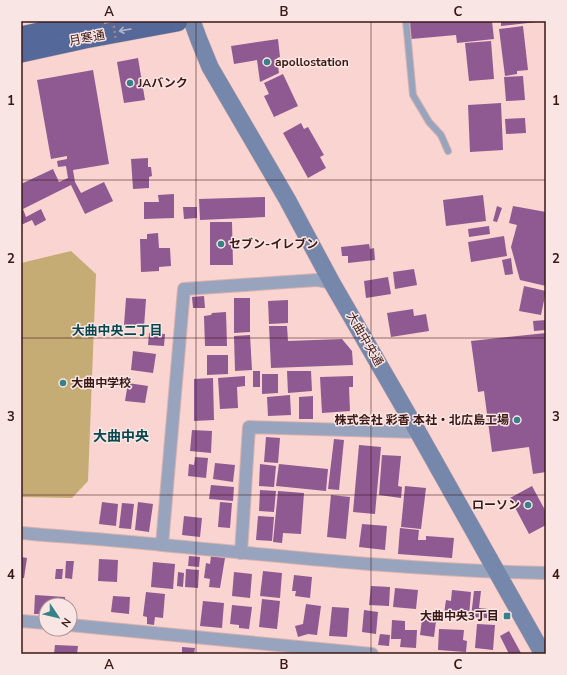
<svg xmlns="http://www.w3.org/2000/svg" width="567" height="675" viewBox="0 0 567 675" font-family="'Nunito Sans','Noto Sans JP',sans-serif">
	<rect width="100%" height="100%" fill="#fad4d0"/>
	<path fill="#c5ac75" d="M71,251L96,274L88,481L72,498L21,497V263Z"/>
	<g fill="#8f5992">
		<path d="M409,21H492L494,39L457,43L456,35L411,39Z"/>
		<path d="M501,21H537V22L501,26Z"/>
		<path d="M523,26L528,70L517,71V74L505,76L499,29Z"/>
		<path d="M278,39L280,57L277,58L279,73L260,82L257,60L234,64L231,46Z"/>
		<path d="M491,41L494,79L469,81L465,43Z"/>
		<path d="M138,58L145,100L124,103L117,62Z"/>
		<path d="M93,70L109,164L73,170L75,182L81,193L104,182L113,201L85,214L71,185L23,209L26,217L41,209L46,220L35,226L32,220L21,225V184L53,169L59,182L68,178L66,166L58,167L57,161L67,159V156L51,159L37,80Z"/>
		<path d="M283,74L298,106L274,117L264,96L269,94L264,83Z"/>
		<path d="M523,76L525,100L506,101L504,77Z"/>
		<path d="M501,103L503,150L470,152L468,105Z"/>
		<path d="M525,118L526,133L506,134L505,119Z"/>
		<path d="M301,123L304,129L308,127L324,155L320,157L326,168L308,178L283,133Z"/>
		<path d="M148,158V167H151L152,176L149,177V188L133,189L131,159Z"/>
		<path d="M174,194V218L144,219V202H159L158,195Z"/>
		<path d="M483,195L486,221L446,226L443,200Z"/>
		<path d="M265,197V217L200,220L199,199Z"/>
		<path d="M497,206L502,208L497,222L493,221Z"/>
		<path d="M513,206L546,212V286L520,280L511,247L517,225L509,223Z"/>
		<path d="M183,207H197V218L184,219Z"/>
		<path d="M210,222H232L233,265H210Z"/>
		<path d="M489,226L490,234L469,237L468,229Z"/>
		<path d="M158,233L159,248H170L171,266L159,267V271L141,272L140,239H147V234Z"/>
		<path d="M504,236L507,256L471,262L468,242Z"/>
		<path d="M369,244L370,249L374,248L375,260L348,263V256H342L341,247Z"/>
		<path d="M511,258L513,274L505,275L502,260Z"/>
		<path d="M414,269L417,285L395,289L393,272Z"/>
		<path d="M388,277L391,294L366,298L364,281Z"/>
		<path d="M524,286L546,291L541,315L519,311Z"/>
		<path d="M204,296L205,308H193L192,297Z"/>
		<path d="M126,298L146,299L144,327L124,325Z"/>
		<path d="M234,298H250V332L234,333Z"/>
		<path d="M288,300V323L269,324L268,301Z"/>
		<path d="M413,309L414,316L426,314L429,331L391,337L387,313Z"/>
		<path d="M226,312L227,346H205L204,316L211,315L212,313Z"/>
		<path d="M546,320V330L534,331L533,321Z"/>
		<path d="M269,326H287L288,341L342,339L352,351L353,365L271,368Z"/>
		<path d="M149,333L165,334L164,346L148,345Z"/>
		<path d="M546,333V472L533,474L529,447L492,452L484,391L478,392L471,341Z"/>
		<path d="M250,335L252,370L235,371L234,336Z"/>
		<path d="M133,351L156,354L153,373L131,370Z"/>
		<path d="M207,355H228V374L207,375Z"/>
		<rect x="253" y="371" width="7" height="16"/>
		<path d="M287,371H311L312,391L288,393Z"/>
		<path d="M262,374H278V393L262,394Z"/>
		<path d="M245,376V386L237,387L238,408L220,409L218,378Z"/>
		<path d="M353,376V387H349L350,411L322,413L320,377Z"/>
		<path d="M213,378L214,420L194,421V379Z"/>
		<path d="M128,383L148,386L145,403L125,401Z"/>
		<path d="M290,395L291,415L268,416L267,397Z"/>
		<path d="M313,396V419H299V397Z"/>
		<path d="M192,430L212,431L211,453L190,451Z"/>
		<path d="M266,437L280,438L278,463L264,462Z"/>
		<path d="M334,439L344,440L339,490L328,489Z"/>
		<path d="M359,445L381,447L375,514L353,512Z"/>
		<path d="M382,455L401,456L398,486L402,487L401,498L379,495Z"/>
		<path d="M195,457L208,458L206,478L188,476L189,464L194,465Z"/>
		<path d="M215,463L235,465L233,482L213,479Z"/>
		<path d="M260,464L276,466L274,487L259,486Z"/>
		<path d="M279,464L328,469L326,491L276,486Z"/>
		<path d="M211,485L234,487L233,501L209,499Z"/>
		<path d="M405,486L426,488L421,529L401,527Z"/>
		<path d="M532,486L546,512V525L529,534L510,498Z"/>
		<path d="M260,490L276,491L274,512L259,511Z"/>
		<path d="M278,491L304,493L301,534L283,533L282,543L273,542Z"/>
		<path d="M331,495L350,497L346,539L327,537Z"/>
		<path d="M102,502L118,504L116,526L99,524Z"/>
		<path d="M138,502L153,504L149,532L135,530Z"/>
		<path d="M220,502L232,503L230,528L218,527Z"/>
		<path d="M122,503L134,504L131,529L119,528Z"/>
		<path d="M184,516L202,518L200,537L182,535Z"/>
		<path d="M258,516L274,517L272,541L256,540Z"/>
		<path d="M362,524L387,526L385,550L359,547Z"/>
		<path d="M400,528L419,530L418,540H426V536L454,538L452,558L398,554Z"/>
		<path d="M189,556L200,557L199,567L188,566Z"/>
		<path d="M211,556L225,558L220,588L209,587L210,579L204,578L206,563L210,564Z"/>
		<path d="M21,557L27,558L24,578H21Z"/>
		<path d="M99,559L118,560L117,582L98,581Z"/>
		<path d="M66,561H74L72,579L65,578Z"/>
		<path d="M153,562L175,564L173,589L151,587Z"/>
		<path d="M56,569H63L62,579H55Z"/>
		<path d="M186,569L199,570L198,588L185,587Z"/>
		<path d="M263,571L282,573L280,598L260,596Z"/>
		<path d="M178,572L184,573L183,587L177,586Z"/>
		<path d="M234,572L252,574L250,598L232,596Z"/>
		<path d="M294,575L312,577L310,598L295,596L296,591H292Z"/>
		<path d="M371,586L390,587L389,606L369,605Z"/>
		<path d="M395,588L418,590L416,609L393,607Z"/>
		<path d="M452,590L471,592L469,616L444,614L446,600L451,601Z"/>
		<path d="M474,591H481L479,608L488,609L487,618L471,617Z"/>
		<path d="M146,592L165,594L163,618L155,617L154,625L147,624V617L143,616Z"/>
		<path d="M35,595L65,597V605H46V617H42V614H34Z"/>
		<path d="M113,596L130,597L129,614L111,612Z"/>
		<path d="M262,599L280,601L277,629L259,627Z"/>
		<path d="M203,601L224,603L222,628L200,626Z"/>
		<path d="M306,604L321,606L317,635L308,634L298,637L295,626L303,624Z"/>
		<path d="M232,605L252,607L249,629L239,628V625L230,624Z"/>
		<path d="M332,607L349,608L347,637L329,636Z"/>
		<path d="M364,610L378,612L376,634L362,632Z"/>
		<path d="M423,611L437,613L434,637L420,635Z"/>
		<path d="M392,620L405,621V630H417L416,648L400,647L401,639H391Z"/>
		<path d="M477,624L495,625L493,650L475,648Z"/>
		<path d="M439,629L464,630L463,640L467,641L466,652L438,650Z"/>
		<path d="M509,631L521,653L519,654H509L500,636Z"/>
		<path d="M380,634L390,635L389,646L378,645Z"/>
		<path d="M55,645L78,646L77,654H54Z"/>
		<path d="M182,647L195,648L194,654H182Z"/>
	</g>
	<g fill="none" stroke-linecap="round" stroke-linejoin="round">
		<g stroke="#d7b2af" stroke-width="8">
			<path id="service" d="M406,21L413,95L429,122L441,135L448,151"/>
		</g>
		<g stroke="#d7b2af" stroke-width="14">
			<g id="minor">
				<path d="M21,533C68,537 116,540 163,545C290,557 418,571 546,573"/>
				<path d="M162,545L184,289L317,280L332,283"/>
				<path d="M241,553L249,427L418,432"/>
				<path d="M21,621L46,623"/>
				<path d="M70,625L372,654"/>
			</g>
		</g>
		<g stroke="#d7b2af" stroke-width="18">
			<path id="secondary" d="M192,21L199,40L210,67L287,199L332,283L418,432L543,654"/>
		</g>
		<g stroke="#d7b2af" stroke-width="22">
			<g id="trunk">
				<path d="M21,37L94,21"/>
				<path d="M21,52L85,38L177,21"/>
			</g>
		</g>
		<use href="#service" stroke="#98a4bd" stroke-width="6"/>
		<use href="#minor" stroke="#98a4bd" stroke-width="12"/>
		<use href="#secondary" stroke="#7687ac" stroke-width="17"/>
		<use href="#trunk" stroke="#546899" stroke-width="21"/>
		<path stroke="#a7827f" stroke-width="2.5" stroke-dasharray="2 3" stroke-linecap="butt" d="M113,21L116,41"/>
	</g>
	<defs><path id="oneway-shaft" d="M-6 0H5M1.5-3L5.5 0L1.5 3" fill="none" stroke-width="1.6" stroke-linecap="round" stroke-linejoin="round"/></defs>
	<use stroke="#b7b4c6" href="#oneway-shaft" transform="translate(125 30) rotate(170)"/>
	<path fill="none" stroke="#3a1816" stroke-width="1" stroke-opacity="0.55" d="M196,21V654M371,21V654M21,180H546M21,338H546M21,495H546"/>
	<g fill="#398189" stroke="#f9e6e4" stroke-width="1.5">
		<circle cx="267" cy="62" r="4"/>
		<circle cx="130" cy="83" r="4"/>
		<circle cx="221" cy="244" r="4"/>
		<circle cx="63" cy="383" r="4"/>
		<circle cx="517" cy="420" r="4"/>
		<circle cx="528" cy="505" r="4"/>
		<rect x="503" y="612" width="8" height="8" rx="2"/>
	</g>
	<g text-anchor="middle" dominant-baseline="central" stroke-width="3" stroke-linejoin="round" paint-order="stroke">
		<g font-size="12" fill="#3a1816" stroke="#f9e6e4">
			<text transform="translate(87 38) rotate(-11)">月寒通</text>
			<text transform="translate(365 339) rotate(60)">大曲中央通</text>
		</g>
		<g font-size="12" font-weight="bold" fill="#3a1816" stroke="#f9e6e4" text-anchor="start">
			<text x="275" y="62">apollostation</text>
			<text x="138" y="83">JAバンク</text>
			<text x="229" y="244">セブン-イレブン</text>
			<text x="71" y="383">大曲中学校</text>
			<text x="509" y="420" text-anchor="end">株式会社 彩香 本社・北広島工場</text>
			<text x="520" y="505" text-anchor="end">ローソン</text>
			<text x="499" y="616" text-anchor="end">大曲中央3丁目</text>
		</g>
		<g font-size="13" font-weight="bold" fill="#07484f" stroke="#f9e6e4">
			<text x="117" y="331">大曲中央二丁目</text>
		</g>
		<g font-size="14" font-weight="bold" fill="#07484f" stroke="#f9e6e4">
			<text x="121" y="436">大曲中央</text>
		</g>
	</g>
	<rect width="567" height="675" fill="none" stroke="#f9e6e4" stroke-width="44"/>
	<g transform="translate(58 617) rotate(125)"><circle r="19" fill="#f9e6e4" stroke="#ad9492"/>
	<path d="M0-3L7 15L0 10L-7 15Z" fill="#398189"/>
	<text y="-6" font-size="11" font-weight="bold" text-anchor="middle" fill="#3a1816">N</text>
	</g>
	<rect x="22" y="22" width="523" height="631" fill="none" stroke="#3a1816" stroke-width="1.5"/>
	<g font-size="13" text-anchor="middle" font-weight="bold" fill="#3a1816">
		<text x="109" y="16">A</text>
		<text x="284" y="16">B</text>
		<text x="458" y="16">C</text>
		<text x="11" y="105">1</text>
		<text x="556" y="105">1</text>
		<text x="11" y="263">2</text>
		<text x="556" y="263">2</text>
		<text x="11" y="421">3</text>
		<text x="556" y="421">3</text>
		<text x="11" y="579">4</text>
		<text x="556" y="579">4</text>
		<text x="109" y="669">A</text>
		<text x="284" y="669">B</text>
		<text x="458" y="669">C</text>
	</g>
</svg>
